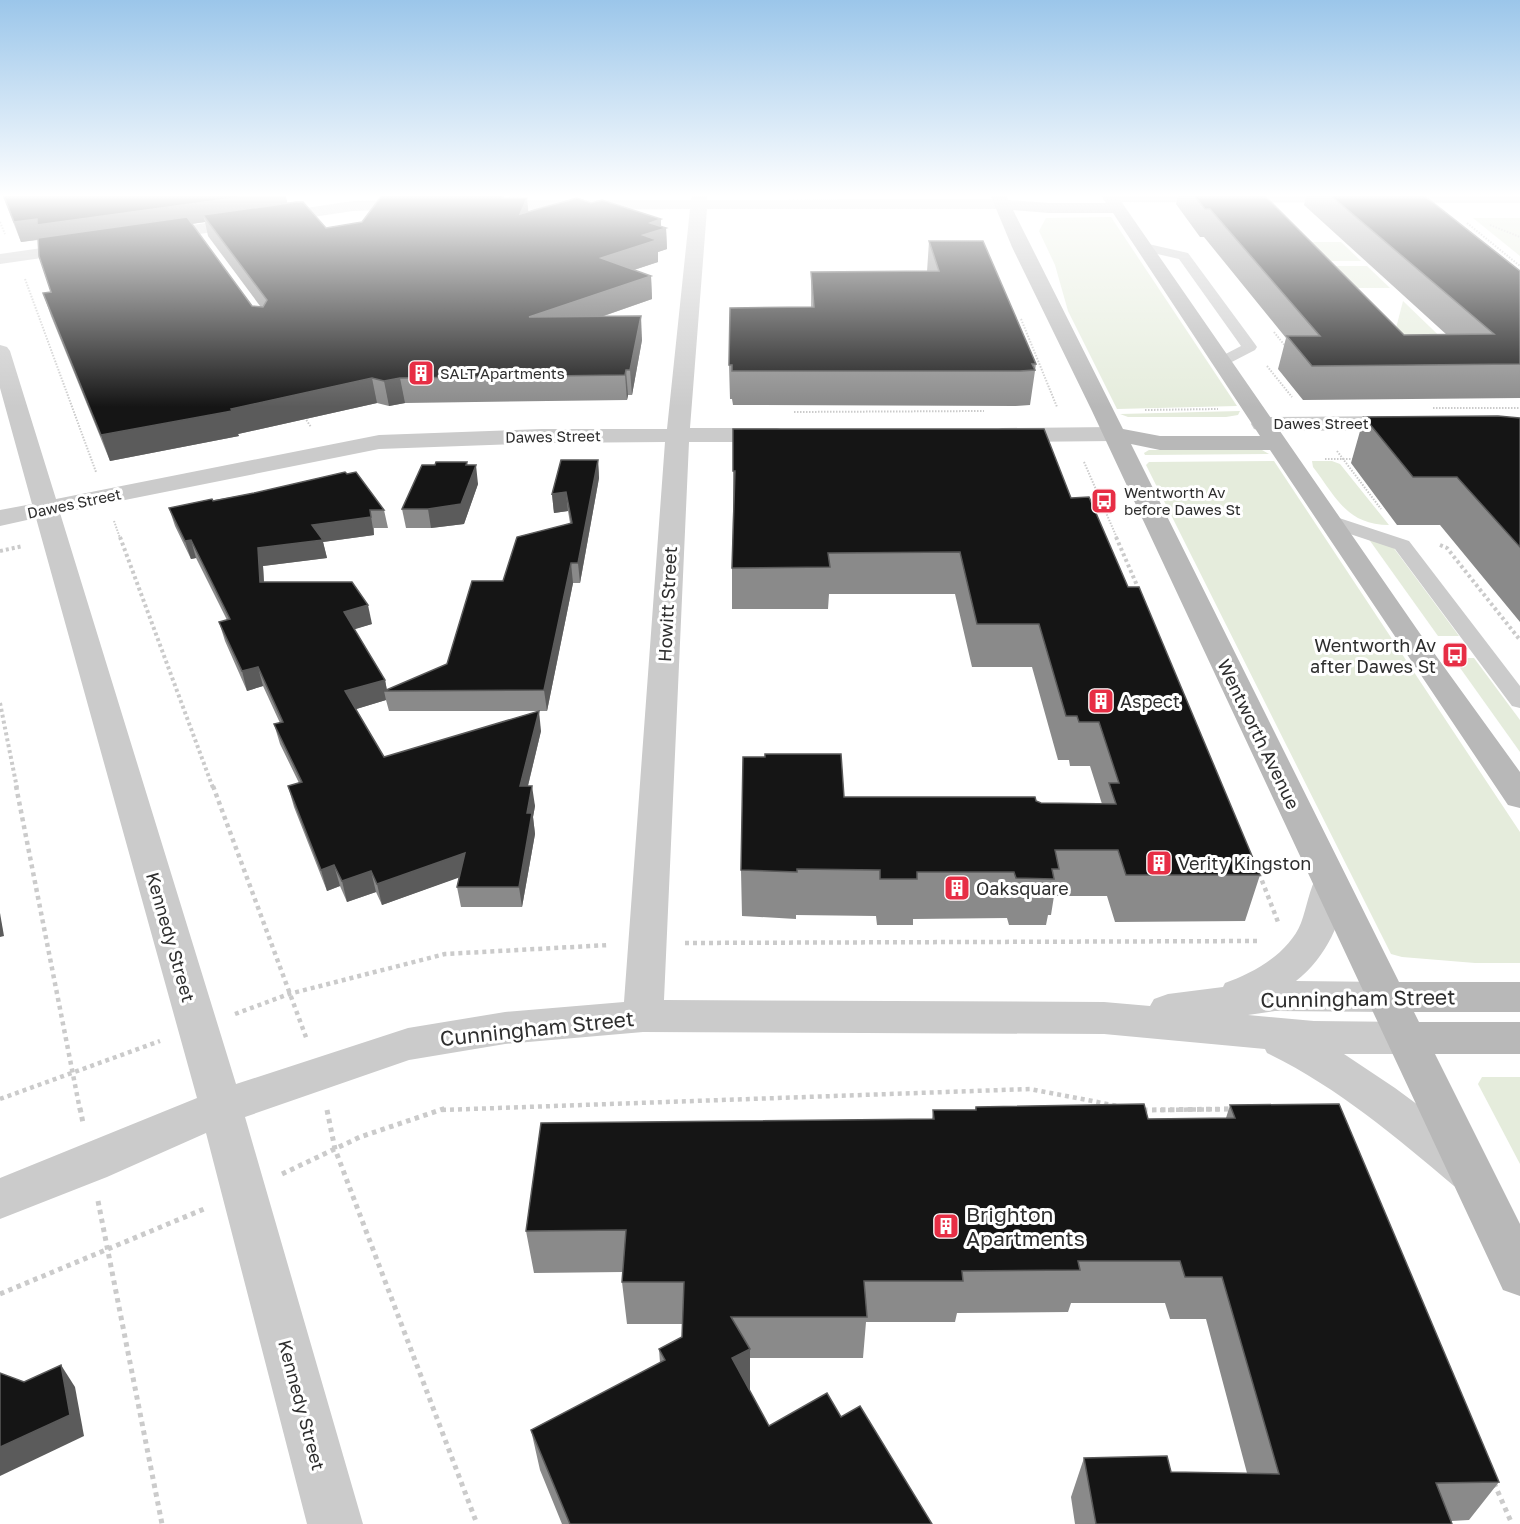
<svg xmlns="http://www.w3.org/2000/svg" width="1520" height="1524" viewBox="0 0 1520 1524" font-family="'Golos Text',sans-serif">
	<rect width="100%" height="100%" fill="#fff"/>
	<g fill="#e5ecdc">
		<path d="M1111,217L1237,406L1117,409L1068,311L1055,265L1039,231L1046,218Z"/>
		<path d="M1473,218H1520V256Z"/>
		<path d="M1290,242H1341L1361,261H1309Z"/>
		<path d="M1314,266H1367L1390,288H1335Z"/>
		<path d="M1403,301L1457,353L1394,336Z"/>
		<path d="M1240,411L1238,415L1226,417H1128L1120,414Z"/>
		<path d="M1149,450H1262L1269,454L1145,455L1144,453Z"/>
		<path d="M1274,461L1520,832V963H1475L1402,957L1391,954L1146,465L1149,462Z"/>
		<path d="M1312,461H1332L1340,464L1389,525C1347,525 1336,497 1313,467Z"/>
		<path d="M1368,538L1393,547L1459,636H1438Z"/>
		<path d="M1453,658H1474L1520,720V752Z"/>
		<path d="M1482,1077H1520V1164L1478,1084Z"/>
	</g>
	<g fill="none" stroke-linecap="round" stroke-linejoin="round">
		<g stroke="#cbcbcb" stroke-width="2" stroke-dasharray="1.5 1.5" stroke-linecap="butt">
			<path d="M0,222L5,234"/>
			<path d="M1467,223L1520,266"/>
			<path d="M1490,225L1520,237"/>
			<path d="M25,279L96,472"/>
			<path d="M1021,319L1057,407"/>
			<path d="M1274,332L1286,347"/>
			<path d="M1267,366L1292,397"/>
			<path d="M1433,408H1520"/>
			<path d="M1145,410L1218,409"/>
			<path d="M794,412L984,411"/>
			<path d="M303,415L311,427"/>
			<path d="M1337,451L1381,509"/>
			<path d="M1325,459H1354"/>
			<path d="M1084,462L1117,538"/>
			<path d="M114,521L120,538"/>
		</g>
		<g stroke="#cbcbcb" stroke-width="4" stroke-dasharray="3 3" stroke-linecap="butt">
			<path d="M120,537L213,788"/>
			<path d="M1116,537L1139,590"/>
			<path d="M1440,545L1447,548L1520,640"/>
			<path d="M0,551L23,546"/>
			<path d="M0,703L17,788"/>
		</g>
		<g stroke="#cbcbcb" stroke-width="4.5" stroke-dasharray="4 4" stroke-linecap="butt">
			<path d="M16,786L80,1110"/>
			<path d="M213,786L307,1040"/>
			<path d="M1259,873L1278,922"/>
			<path d="M685,943L1259,941"/>
			<path d="M235,1014L289,994L445,954L609,945"/>
			<path d="M0,1099L160,1041"/>
			<path d="M442,1110L1030,1089L1118,1106"/>
			<path d="M1160,1110L1231,1109"/>
		</g>
		<g stroke="#cbcbcb" stroke-width="5" stroke-dasharray="4.5 4.5" stroke-linecap="butt">
			<path d="M80,1108L83,1123"/>
			<path d="M327,1110L335,1149L477,1524"/>
			<path d="M1143,1110L1231,1109"/>
			<path d="M282,1174L360,1137L446,1108"/>
			<path d="M98,1201L162,1524"/>
			<path d="M0,1294L204,1209"/>
			<path d="M1494,1483L1512,1524"/>
		</g>
		<g fill="#cbcbcb" fill-rule="evenodd">
			<path d="M510,194H522L514,207L510,209L504,205Z"/>
			<path d="M1144,243L1188,253L1255,344L1257,347L1255,350L1226,365H1216L1213,362L1216,359L1241,346L1179,259L1140,250L1138,247Z"/>
			<path d="M1330,515L1409,541L1520,686V708L1512,706L1395,549L1323,525L1321,521L1323,517Z"/>
		</g>
		<g fill="#cbcbcb" fill-rule="evenodd">
			<path d="M692,194H708L707,200L1004,199L1012,204L1004,209H707L690,428H777L785,430L789,435L785,440L777,442H689L664,1000L1104,1002L1150,1006L1154,999L1168,994L1223,987L1225,983C1254,973 1289,953 1301,923C1307,907 1309,889 1318,874L1331,870L1344,874L1349,883C1341,921 1328,956 1296,981L1387,982L1401,986L1407,997L1401,1008L1387,1012L1275,1011L1248,1015L1314,1021L1408,1022L1423,1026L1429,1038L1423,1050L1408,1054H1344L1395,1088L1441,1122L1486,1158L1493,1172L1486,1186L1470,1192L1454,1186C1395,1136 1337,1087 1267,1053L1265,1049L1104,1034L643,1032L505,1044L409,1060L245,1117L363,1524H307L206,1133L107,1177L0,1219V1178L197,1098L36,518L0,526V510L32,504L0,388V345L7,347L10,351L56,499L379,435L542,429H667L690,209L484,210L476,205L484,200H691ZM665,442L624,1002L505,1012L408,1028L236,1084L60,513L379,449L542,443Z"/>
			<path d="M1112,194H1520V203L1106,202L1104,199L1106,196Z"/>
			<path d="M420,200L426,202L428,205L426,208L353,211L153,241L147,240L144,236L147,232L153,231L353,201Z"/>
			<path d="M84,242L90,243L93,247L90,251L0,264V254Z"/>
			<path d="M1407,416L1415,418L1418,423L1415,428L1407,430L1262,431L1254,429L1251,424L1254,419L1262,417Z"/>
			<path d="M1114,427L1122,429L1126,434L1122,439L1114,441L1002,442L994,440L990,435L994,430L1002,428Z"/>
		</g>
		<path fill="#b8b8b8" fill-rule="evenodd" d="M990,194H1006L1008,200L1049,203H1106L1100,194H1116L1421,635L1520,772V808L1508,805L1270,450H1160L1131,444L1399,982H1520V1012H1414L1419,1022H1520V1054H1435L1520,1224V1296L1503,1290L1092,411L1012,247ZM1013,210L1049,213H1113L1260,436H1160L1123,429Z"/>
	</g>
	<g fill="#8a8a8a" fill-rule="evenodd">
		<path d="M2,194H285L287,203L326,228L362,222L405,194H484L483,195L504,194V198L528,212L591,203L661,219V226L666,228L667,249L658,252V262L634,270L651,276L652,299L601,317L642,340L632,395H628L627,400L405,403L389,406L377,403L238,434L239,436L110,461L51,316L43,293L51,292L38,240L21,242ZM205,222L208,236L260,306H252L191,224Z"/>
		<path d="M1178,194H1263L1404,335H1447L1304,205L1307,194H1422L1520,271V398L1303,400L1278,369L1286,338L1204,237H1200L1176,204Z"/>
		<path d="M929,241L1036,364L1030,405L1016,406L733,405L732,399H730L729,365L811,307V272H927Z"/>
		<path d="M1364,417L1520,418V622L1440,525H1397L1351,463Z"/>
		<path d="M598,460L599,478L580,583H573L547,711H389L386,700L356,709L384,757L541,731L528,786L535,806L533,817L535,834L522,907H461L457,887L459,877L382,905L376,892L347,902L340,886L327,891L294,807L288,786L299,783L280,744L274,724L280,723L263,686L247,691L225,641L219,622L227,620L196,558L191,559L175,526L169,508L254,493L347,474L384,510L388,528H374V535L323,542L327,558L263,566L264,582L372,624L354,629L385,680L387,690L447,664L503,581L570,523L568,511L554,513L552,494Z"/>
		<path d="M467,465L478,484L464,524L431,528H406L402,509Z"/>
		<path d="M733,471L1071,498L1128,587L1260,875L1245,921L1115,922L1107,896H1054L1051,915H1048L1046,925H1009L1007,918L913,919V925H877L876,916L796,915V919L742,916L741,870L844,797L1036,801L1041,803L1102,804L1090,766H1070L1069,760H1058L1032,667H972L955,594H829L828,609H732V568L733,510Z"/>
		<path d="M1230,1105L1499,1482L1469,1520L1451,1521L1452,1524H1075L1071,1497L1084,1458L1171,1472L1247,1473L1206,1319H1170L1165,1303H1071L1068,1312L957,1313L955,1322H866L863,1358H750L749,1390L769,1426L841,1417L932,1524H562L540,1470L531,1430L660,1363L659,1349L682,1337V1324H627L622,1282L623,1272L534,1273L526,1231L932,1119L933,1110H975L976,1107L1148,1119L1226,1118Z"/>
	</g>
	<g fill="#5b5b5b">
		<path d="M263,194H285L289,209L203,215L205,222L44,245L42,239L21,242L14,222Z"/>
		<path d="M527,198L529,218L520,214Z"/>
		<path d="M661,219V229L666,228L667,249L658,252V262L603,280L601,258L643,235L650,223Z"/>
		<path d="M651,276L652,299L531,341L529,317Z"/>
		<path d="M641,316L642,340L632,395L630,370Z"/>
		<path d="M626,370L628,395L627,400L625,375Z"/>
		<path d="M372,378L377,403L238,434L239,436L110,461L101,435L231,409Z"/>
		<path d="M400,378L405,403L389,406L384,381Z"/>
		<path d="M598,460L599,478L580,583L578,563Z"/>
		<path d="M467,462L470,481L476,465L478,484L464,524L431,528L428,509L466,465Z"/>
		<path d="M566,492L568,511L554,513L552,494Z"/>
		<path d="M370,510L374,535L323,542L327,558L263,566L265,601L260,582L258,548L312,525Z"/>
		<path d="M191,540L196,558L191,559L185,541Z"/>
		<path d="M571,563L573,583L547,711L544,690Z"/>
		<path d="M368,605L372,624L349,631L344,612Z"/>
		<path d="M258,667L263,686L247,691L242,671Z"/>
		<path d="M385,680L387,691H384L386,700L350,711L345,691Z"/>
		<path d="M539,711L541,731L523,806L520,786Z"/>
		<path d="M532,786L535,806L533,817L535,834L522,907L519,887L527,813Z"/>
		<path d="M465,853L469,874L382,905L377,884Z"/>
		<path d="M334,865L340,886L327,891L321,870Z"/>
		<path d="M371,871L376,892L347,902L342,881Z"/>
		<path d="M0,913L4,936L0,937Z"/>
		<path d="M750,1349V1390L733,1399L732,1358Z"/>
		<path d="M61,1365L75,1387L84,1436L0,1476V1447Z"/>
	</g>
	<g fill="#151515" stroke="#5b5b5b" stroke-width="1.5">
		<path d="M3,194H263L37,225V219L14,222Z"/>
		<path d="M383,194H471V195L504,194L502,198H527L520,214L577,198L591,203L602,200L661,219L650,223L666,228L643,235L657,240L601,258L651,276L529,317L641,316L630,370H626L625,375L400,378L384,381L372,378L231,409L232,411L101,435L43,293L51,292L39,256L38,238L187,217L252,306L263,307L267,300L203,215L296,202H303L326,228L362,222Z"/>
		<path d="M1193,194H1263L1404,335L1494,334L1329,194H1422L1520,271V364L1312,366L1287,336H1320L1210,209H1205Z"/>
		<path d="M929,241H983L1036,364H1032L1035,370L1020,371H732V365H729L730,308L814,307L811,272L939,271Z"/>
		<path d="M1498,416L1520,418V547L1457,477H1413L1364,417Z"/>
		<path d="M733,429H1044L1071,498L1089,497L1128,587H1139L1260,875H1126L1118,850H1055L1059,869H1052L1054,879L1016,878L1014,872H917V879H880V870L797,869V872L741,870L743,757H765V754H841L844,797H1035L1036,801L1041,803L1116,804L1109,783H1119L1099,722H1079L1077,716H1066L1039,624H977L960,552L828,553L830,567L732,568L735,471H733Z"/>
		<path d="M561,460H598L578,563H571L544,690L384,691L447,664L472,581H503L517,537L572,523L566,492L552,494Z"/>
		<path d="M436,462H467L466,465H476L461,504L428,509H402L422,465H435Z"/>
		<path d="M345,472L347,474L356,472L384,510H370L371,517L312,525L323,540L258,548L260,582H352L368,605L344,612L385,680L345,691L384,757L539,711L520,786H532L527,813H532L519,887H457L465,853L377,884L371,871L342,881L334,865L321,870L288,786L302,782L274,724L283,722L258,667L242,671L219,622L230,619L191,540L185,541L169,508L212,499L213,501L254,493Z"/>
		<path d="M1144,1104L1148,1119L1235,1118L1230,1105L1339,1104L1499,1482L1436,1483L1452,1524H1096L1084,1458L1167,1456L1171,1472L1279,1474L1222,1277H1185L1180,1261H1078L1080,1270L962,1271L963,1281H864L867,1317H731L750,1349L732,1358L769,1426L827,1393L841,1417L860,1406L932,1524H570L531,1430L665,1360L659,1349L682,1337L684,1282H622L626,1230L526,1231L541,1123L934,1119L933,1110H976V1107Z"/>
		<path d="M61,1365L70,1415L0,1447V1373L24,1382Z"/>
	</g>
	<linearGradient id="sky" x2="0" y2="1"><stop stop-color="#9bc6ea"/><stop offset="0.48" stop-color="#fff"/><stop offset="1" stop-color="#fff" stop-opacity="0"/></linearGradient>
	<rect width="1520" height="407" fill="url(#sky)"/>
	<defs>
		<g id="building-square" transform="scale(1.35)"><rect x="-9" y="-9" width="18" height="18" rx="4" fill="#e72e45" stroke="#fff"/><path d="M-4-6H4V6H1V3H-1V6H-4ZM-2.5-4.3h1.7v1.8h-1.7ZM.8-4.3h1.7v1.8H.8ZM-2.5-1h1.7V.8h-1.7ZM.8-1h1.7V.8H.8Z" fill="#fff"/></g>
		<g id="bus-square" transform="scale(1.35)"><rect x="-9" y="-9" width="18" height="18" rx="4" fill="#e72e45" stroke="#fff"/><path d="M-5-6H5V4H4V6H2V4H-2V6H-4V4H-5ZM-3.5-4V0h7V-4ZM-3.5 1.2v1.5H-2V1.2ZM2 1.2v1.5H3.5V1.2Z" fill="#fff"/></g>
	</defs>
	<g fill-rule="evenodd">
		<use href="#building-square" x="421" y="373"/>
		<use href="#bus-square" x="1104" y="501"/>
		<use href="#bus-square" x="1455" y="655"/>
		<use href="#building-square" x="1101" y="701"/>
		<use href="#building-square" x="1159" y="863"/>
		<use href="#building-square" x="957" y="888"/>
		<use href="#building-square" x="946" y="1226"/>
	</g>
	<g text-anchor="middle" dominant-baseline="central" stroke-width="6" stroke-linejoin="round" paint-order="stroke">
		<g font-size="15" fill="#2e2e2e" stroke="#fff" text-anchor="start">
			<text x="440" y="373">SALT Apartments</text>
			<text x="1124" y="492">Wentworth Av<tspan x="1124" dy="17">before Dawes St</tspan></text>
		</g>
		<g font-size="15" fill="#2e2e2e" stroke="#fff">
			<text x="1321" y="423">Dawes Street</text>
			<text transform="translate(553 436) rotate(-1)">Dawes Street</text>
			<text transform="translate(74 503) rotate(-12)">Dawes Street</text>
		</g>
		<g font-size="18" fill="#2e2e2e" stroke="#fff">
			<text transform="translate(667 604) rotate(-87)">Howitt Street</text>
			<text transform="translate(1259 734) rotate(64)">Wentworth Avenue</text>
			<text transform="translate(171 937) rotate(74)">Kennedy Street</text>
			<text transform="translate(302 1405) rotate(75)">Kennedy Street</text>
		</g>
		<g font-size="18" fill="#2e2e2e" stroke="#fff" text-anchor="start">
			<text x="1436" y="645" text-anchor="end">Wentworth Av<tspan x="1436" dy="21">after Dawes St</tspan></text>
			<text x="1120" y="701">Aspect</text>
			<text x="1178" y="863">Verity Kingston</text>
			<text x="976" y="888">Oaksquare</text>
		</g>
		<g font-size="21" fill="#2e2e2e" stroke="#fff">
			<text transform="translate(1358 998) rotate(-1)">Cunningham Street</text>
			<text transform="translate(537 1028) rotate(-6)">Cunningham Street</text>
		</g>
		<g font-size="21" fill="#2e2e2e" stroke="#fff" text-anchor="start">
			<text x="966" y="1214">Brighton<tspan x="966" dy="24">Apartments</tspan></text>
		</g>
	</g>
</svg>
